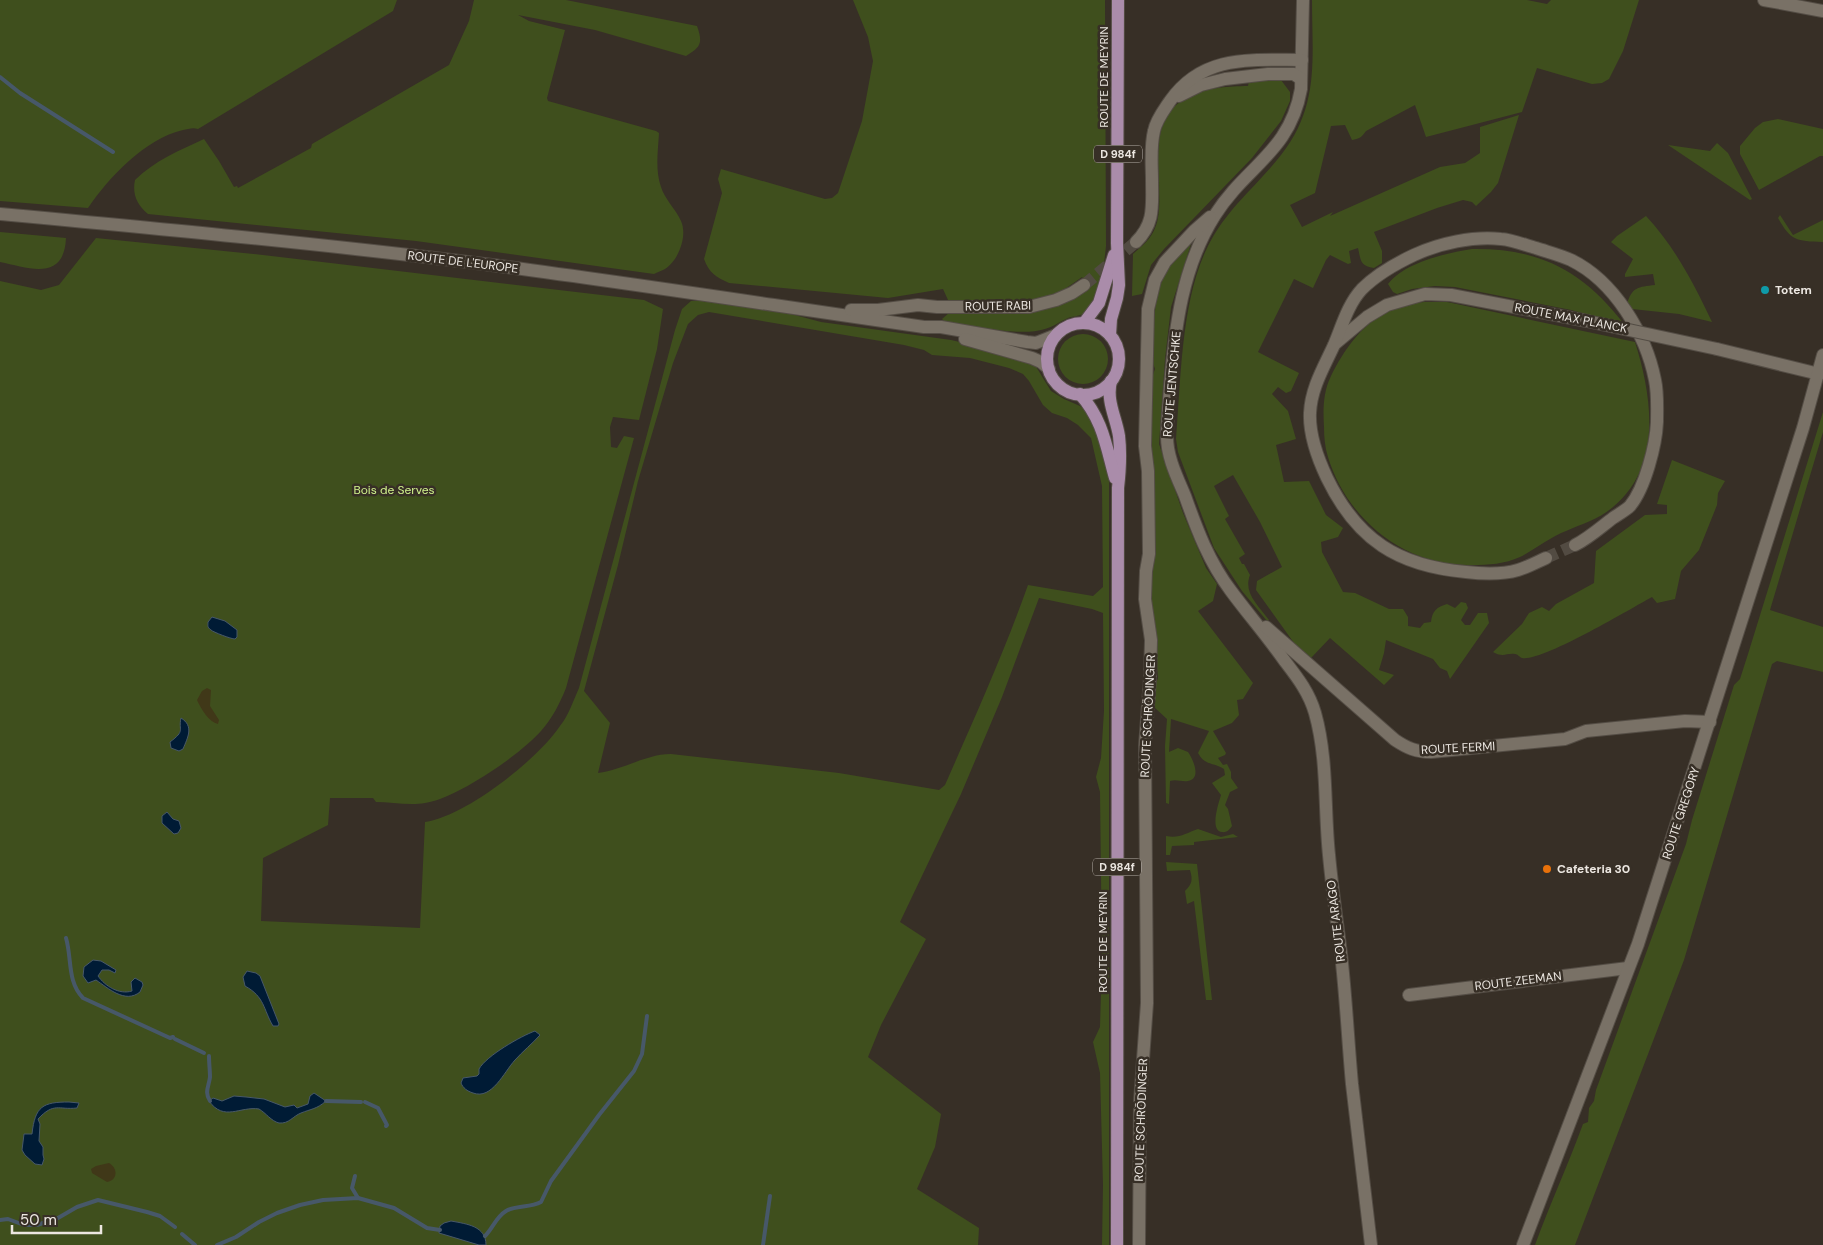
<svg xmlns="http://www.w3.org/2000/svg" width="1823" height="1245" viewBox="0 0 1823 1245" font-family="'DM Sans',sans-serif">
	<rect width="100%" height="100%" fill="#372f26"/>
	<g fill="#3f4f1d" fill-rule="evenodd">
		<path d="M0,0H397L393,11L198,129C193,127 188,129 183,130C145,139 110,176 88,208L0,201Z"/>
		<path d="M474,0H566L697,26C703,43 701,47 686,56L595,30L518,15L529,21L565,30L547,98L548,101L656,131L659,133C658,151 655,170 661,187C665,200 676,209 681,221C688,236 678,261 665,269C662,271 657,272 654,274L416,241L148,214C137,205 132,194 135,180C154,161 180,150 204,139L219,161L234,187L237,186L238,188L311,148L312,144L449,65L469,21Z"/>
		<path d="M853,0H1105L1106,246C1104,264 1101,302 1084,313C1079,317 1071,316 1066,319C1059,322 1053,327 1045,329C1020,337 973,326 947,322L944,321L942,319L949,313C1001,313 1045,321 1089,289L1082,277C1071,285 1059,294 1045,298C1014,305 980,301 948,300L943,289L888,298L729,283C716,277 709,273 704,259L722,193L718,179L721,169L825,199L832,198L838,193L862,121L873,61L868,37Z"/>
		<path d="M1312,0H1527L1547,4L1551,0H1639L1623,51L1609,79L1602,83L1592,84L1537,68L1522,112L1426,137L1415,105L1366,131C1362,137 1359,139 1352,140L1345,125L1331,126L1315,193L1290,205L1302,227L1333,212L1330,216L1440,167L1465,163L1480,153V127L1519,115L1498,183L1491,192L1476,206L1472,202L1463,200L1437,208L1374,232L1382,251V263L1374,268C1360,266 1361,261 1358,248L1349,251L1351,263L1348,264L1330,255L1326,260L1313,288L1294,279L1258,352L1299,373L1291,391L1286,393L1278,387L1272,394L1288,411L1296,439L1276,445L1284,482L1309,481L1326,515L1343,528L1338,537L1321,542L1322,552L1343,592L1355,593L1389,609H1403L1408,617V626L1420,628L1424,623L1431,622C1432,611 1437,607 1447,604L1455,608L1461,602L1466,603L1468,608L1461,620L1465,625H1470L1478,613H1487L1489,623L1450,679L1447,671L1440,668L1433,659L1386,640L1384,653L1379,670L1394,675L1384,685L1330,638L1311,658L1294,643L1256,590L1257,581L1282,567L1260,522L1233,475L1214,486L1229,516L1225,519L1245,554L1239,558L1242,564H1244L1250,575C1243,593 1258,605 1269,620L1267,621L1242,591L1214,548L1178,452L1176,439C1181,379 1181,300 1208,246C1227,208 1256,187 1281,155C1320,106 1312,58 1312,0Z"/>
		<path d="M1281,80L1290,92V101L1281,121L1252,158L1164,249L1151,265L1142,294L1132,296L1133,254C1142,246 1151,239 1155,228C1161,214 1159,197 1159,182C1158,167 1157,150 1160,136C1170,90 1210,87 1248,86L1249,81Z"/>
		<path d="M1778,119L1823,129V156H1820L1759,190L1740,154V146L1755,128L1763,122Z"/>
		<path d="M1717,143L1728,153L1752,199L1750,200L1668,145L1710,151Z"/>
		<path d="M1780,215L1793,235L1823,220V242C1796,241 1791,241 1778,218Z"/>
		<path d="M1646,216C1675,247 1694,284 1712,322L1679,314L1632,309L1627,304C1632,287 1638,287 1655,285L1653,274L1625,277V274L1633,259L1611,242L1617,236Z"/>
		<path d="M0,232L66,238C64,282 29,268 0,262Z"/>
		<path d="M96,238L263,255L644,300L663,309L657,349L639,420L613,417L610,427L611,447L617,448L624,436L634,438L566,688C560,703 552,719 541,731C521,754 456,799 425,803C410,806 391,802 376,802L373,798H330L328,825L263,858L261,921L420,928L425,822C466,816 537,760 560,726C569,715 573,701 579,688L675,330L682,309L691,301H703L791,314L821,322L951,340L986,348L1035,365L1051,391L1064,399L1080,406L1090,414L1107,465L1109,482V1245H1102L1103,1185L1100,1073L1093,1042L1100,1027L1102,958L1100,792L1096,777L1101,758L1104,711L1103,613L1092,609L1039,598L1002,697L961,794L900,922L926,939L881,1025L868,1057L941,1114L935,1147L917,1189L979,1228L978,1245H0V281L41,290L59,285ZM709,312L904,345L924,350L932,355L970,358L1009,368L1023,374L1029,381L1043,405L1052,413L1067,418L1078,425L1091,438L1102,486L1103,587L1093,596L1028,585C1004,653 974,719 945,785L939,790L839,773L671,754C646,754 623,770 598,773L610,723L584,691L618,565L638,481L673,363L688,324L698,315Z"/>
		<path d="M1191,244L1171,307L1165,359L1159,444L1183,513L1206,568L1217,584L1213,601L1198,611L1253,683L1243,699L1237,700L1239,715L1232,723L1213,731L1226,753L1225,755L1218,758L1223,765L1227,764L1231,772V778L1238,788L1230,792L1225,805L1228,809L1232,826C1230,829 1227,833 1222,832C1209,831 1219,802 1221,795L1212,783L1225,775L1224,769C1213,762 1205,766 1198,753L1209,731L1171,719L1169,752L1178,748L1188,752C1193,759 1202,779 1188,781C1182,782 1176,779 1170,781L1169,804L1166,803L1165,746L1167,719L1154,707V690L1158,678L1157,662L1154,630L1149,608L1150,571L1154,565L1155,527L1152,511L1150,383L1155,369L1153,363C1153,329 1152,284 1176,257C1180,253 1186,249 1191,244Z"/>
		<path d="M1472,249C1540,248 1583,271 1624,324L1571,310L1455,287L1435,286L1412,289L1397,294L1393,292L1388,284C1405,262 1447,253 1472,249Z"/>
		<path d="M1424,302H1447L1635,342C1652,396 1663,466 1613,507C1599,519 1582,524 1566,531C1550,537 1536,549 1520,557C1505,564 1488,565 1472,565C1406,567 1347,520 1328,457C1325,448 1324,437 1324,427C1323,410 1323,392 1331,376C1343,351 1364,321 1391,310C1401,305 1413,303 1424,302Z"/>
		<circle cx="1083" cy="359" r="25"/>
		<path d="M1823,412V432L1770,610L1823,627V672L1777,661L1772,664L1684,960L1575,1245H1535C1550,1204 1568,1165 1583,1124L1588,1122L1589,1108L1594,1101L1596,1090L1686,844L1692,820L1734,685L1740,679L1748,654Z"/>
		<path d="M1672,460L1725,481L1718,493L1717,505L1699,550L1681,571L1675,599L1657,603L1652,597C1630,609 1542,662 1522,658C1519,657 1518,654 1515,654C1505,653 1504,658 1493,652L1522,624L1529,613L1542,607L1549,611L1556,604L1594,583L1596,551L1645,515L1667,514V505L1657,504Z"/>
		<path d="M1198,829L1221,837L1233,834L1238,837L1194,842V845L1172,846L1170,855H1166V836C1179,839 1186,833 1198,829Z"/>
		<path d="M1166,862L1197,864L1212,1000H1206L1194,901L1187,904L1185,891C1192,884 1193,880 1190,870L1167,871Z"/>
	</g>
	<g fill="#403818">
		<path d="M207,688L211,690L210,706L219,720L218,724C209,722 201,709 197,700L202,691Z"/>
		<path d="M109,1163C118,1168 118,1180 107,1182L92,1173L91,1169L96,1166Z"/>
	</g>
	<g fill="#001b35" stroke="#475869">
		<path d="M212,617L225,621L237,630V637L235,639C231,639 213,632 211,630C207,627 208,626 208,622Z"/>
		<path d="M181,718C194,726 188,737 183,749L179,751L171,748L170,742C186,730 178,731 181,718Z"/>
		<path d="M167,812L173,819L179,821L181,828L178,833L174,834L162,823V816Z"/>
		<path d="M93,960L101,961L116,970L115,973L109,970H102L98,976C105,986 119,995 132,991L131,982L135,978L142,982L143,985L140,992C125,1004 108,988 96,980L88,983L83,976L84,967Z"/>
		<path d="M247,971L256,973L260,976L279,1024L278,1026H273C263,1009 265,997 245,986L243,977Z"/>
		<path d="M535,1031L540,1035C532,1044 523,1051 515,1060C504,1072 492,1100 473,1093C467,1091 463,1088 461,1083L463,1078L477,1076L479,1074V1069C486,1056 521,1036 535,1031Z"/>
		<path d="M314,1093L326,1101C317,1109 311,1109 301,1113C293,1116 289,1124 279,1123C271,1121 266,1113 259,1109C240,1106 224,1122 209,1101L213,1098L222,1101L234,1096L246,1097L264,1099L285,1107L294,1105L297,1108L308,1104L310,1096Z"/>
		<path d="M69,1102L79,1103L77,1108C58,1110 54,1102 38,1119L40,1124L39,1141L43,1147V1155L44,1159L42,1165L35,1164L25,1155L22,1150L24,1134H32C35,1106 43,1102 69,1102Z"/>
		<path d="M451,1221C467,1224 486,1226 486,1245H479L439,1233L440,1226L444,1223Z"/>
	</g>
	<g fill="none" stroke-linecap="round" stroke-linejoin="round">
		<g stroke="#475869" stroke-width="4">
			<path d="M0,77L20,93L113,152"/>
			<path d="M66,938C72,958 67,982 83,998L170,1038L173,1037"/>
			<path d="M175,1039L204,1053"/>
			<path d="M209,1056C209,1063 210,1071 210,1077C209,1086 204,1092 210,1101"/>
			<path d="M326,1101L361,1102"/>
			<path d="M365,1102L378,1108L387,1125L386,1126"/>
			<path d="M355,1176L352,1188L358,1198"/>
			<path d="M0,1220L8,1219L24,1225H37L58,1218L77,1207L98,1200L147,1212L160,1216L175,1227"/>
			<path d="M182,1234L195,1245"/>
			<path d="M485,1236C493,1228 496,1217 506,1211C516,1205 530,1208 541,1202L551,1181L599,1115L634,1071L642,1054L647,1016"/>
			<path d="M217,1245L236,1237L259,1222L277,1213L300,1205L323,1200L358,1198L394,1208L427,1228L440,1230"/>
			<path d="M763,1245L770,1196"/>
		</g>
		<g stroke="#524b42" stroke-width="12" stroke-dasharray="12 6" stroke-linecap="butt">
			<path d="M1084,285L1136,242"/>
			<path d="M1546,558L1575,545"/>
		</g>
		<g stroke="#544d45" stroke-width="14">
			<g id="minor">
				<path d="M1303,0L1301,89C1290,152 1246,166 1215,215C1182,267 1175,327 1170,387C1169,404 1167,420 1167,437C1167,457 1177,477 1185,496C1197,530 1209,562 1231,591C1248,614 1267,636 1284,660C1297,677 1309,692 1315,713C1328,759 1324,808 1329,855C1332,888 1337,921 1341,954C1346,997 1348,1041 1352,1084C1358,1138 1365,1191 1371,1245"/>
				<path d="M1764,0L1823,11"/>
				<path d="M1179,96L1201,85L1225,79L1268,74H1294L1301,79"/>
				<path d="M0,214C161,229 323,244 484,264C631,283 777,306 924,327H941L1027,342L1036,343L1056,335"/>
				<path d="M1136,242C1155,223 1152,206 1152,181C1152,165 1150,147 1154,131C1156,120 1164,110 1170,101C1203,54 1251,60 1302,60"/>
				<path d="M851,310H878L918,305L937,307H1029L1056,300L1072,293L1084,285"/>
				<path d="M965,339L1032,358L1041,362L1049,369"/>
				<path d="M1336,343L1367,317L1387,305L1425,294L1451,295L1587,321"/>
				<path d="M1717,349L1819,374"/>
				<path d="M1546,558C1537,562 1528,567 1518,570C1501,575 1483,574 1466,572C1398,566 1357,540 1327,478C1318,459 1309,435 1310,413C1311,388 1324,367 1334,345C1342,326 1348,304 1362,289C1376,275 1397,263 1414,255C1440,243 1473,236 1501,239C1513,240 1525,245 1536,248C1548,252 1560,255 1571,260C1614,281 1646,334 1655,380C1658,394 1657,409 1657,422C1656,445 1645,488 1630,506C1626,510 1619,514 1613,518C1601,527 1589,538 1575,545"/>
				<path d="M1266,627L1395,740C1407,748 1416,752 1431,752L1565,739L1586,731L1685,721L1710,722"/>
				<path d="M1409,995L1628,968"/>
				<path d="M1139,1245L1140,1102L1147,1003L1145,746L1150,678L1151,640L1145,599L1146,571L1149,554L1148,471L1145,446L1148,309L1155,280L1165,262L1194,231L1210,217"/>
				<path d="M1523,1245L1638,944L1803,428L1823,355"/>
			</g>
		</g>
		<g stroke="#544d45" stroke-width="14">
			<g id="major">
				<path d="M1084,323L1099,303L1114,255"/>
				<circle cx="1083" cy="359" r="36"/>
				<path d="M1110,335L1111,319L1117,298L1119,285L1117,243L1118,0"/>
				<path d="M1111,381C1106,401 1116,417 1119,436C1121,453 1120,471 1118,488L1117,1245"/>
				<path d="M1080,394C1103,420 1106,446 1115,478"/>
			</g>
		</g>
		<use href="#minor" stroke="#797166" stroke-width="12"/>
		<use href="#major" stroke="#aa8caa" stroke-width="12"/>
		<g stroke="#544d45" stroke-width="14" stroke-linecap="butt">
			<path id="minor-bridge" d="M1587,321L1717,349"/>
		</g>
		<use href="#minor-bridge" stroke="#797166" stroke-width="12"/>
	</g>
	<circle fill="#0f9aa8" stroke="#372f26" stroke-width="2" cx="1765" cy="290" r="5"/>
	<circle fill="#e8710a" stroke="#372f26" stroke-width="2" cx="1547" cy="869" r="5"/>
	<g text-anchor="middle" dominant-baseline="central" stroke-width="5" stroke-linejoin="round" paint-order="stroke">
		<g fill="#372f26" stroke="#b6b0a9" stroke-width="1">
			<rect x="1094" y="145.5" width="48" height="17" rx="4"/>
			<rect x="1093" y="858.5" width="48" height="17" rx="4"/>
		</g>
		<g font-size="11" font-weight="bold" fill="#ece7e1">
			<text x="1118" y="154">D 984f</text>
			<text x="1117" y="867">D 984f</text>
		</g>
		<g font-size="12" fill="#ece7e1" stroke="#372f26">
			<text transform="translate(1104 77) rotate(-90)">ROUTE DE MEYRIN</text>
			<text transform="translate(463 262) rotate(7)">ROUTE DE L'EUROPE</text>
			<text transform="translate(998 306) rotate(-1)">ROUTE RABI</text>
			<text transform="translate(1571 318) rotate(11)">ROUTE MAX PLANCK</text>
			<text transform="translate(1172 384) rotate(-85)">ROUTE JENTSCHKE</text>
			<text transform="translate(1148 716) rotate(-87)">ROUTE SCHRÖDINGER</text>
			<text transform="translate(1458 748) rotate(-3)">ROUTE FERMI</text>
			<text transform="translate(1681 813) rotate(-72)">ROUTE GREGORY</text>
			<text transform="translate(1336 921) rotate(-97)">ROUTE ARAGO</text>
			<text transform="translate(1103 942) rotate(-90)">ROUTE DE MEYRIN</text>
			<text transform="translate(1518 981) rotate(-7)">ROUTE ZEEMAN</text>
			<text transform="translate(1141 1120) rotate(-88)">ROUTE SCHRÖDINGER</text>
		</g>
		<g font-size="12" font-weight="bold" fill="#ece7e1" stroke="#372f26" text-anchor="start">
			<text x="1775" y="290">Totem</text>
			<text x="1557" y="869">Cafeteria 30</text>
		</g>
		<g font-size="12" fill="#d0f28c" stroke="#372f26">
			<text x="394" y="490">Bois de Serves</text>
		</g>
	</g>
	<path d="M12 1225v8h89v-8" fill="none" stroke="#ece7e1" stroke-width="2.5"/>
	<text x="20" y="1225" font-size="15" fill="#ece7e1" stroke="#372f26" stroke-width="4" paint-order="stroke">50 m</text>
</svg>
